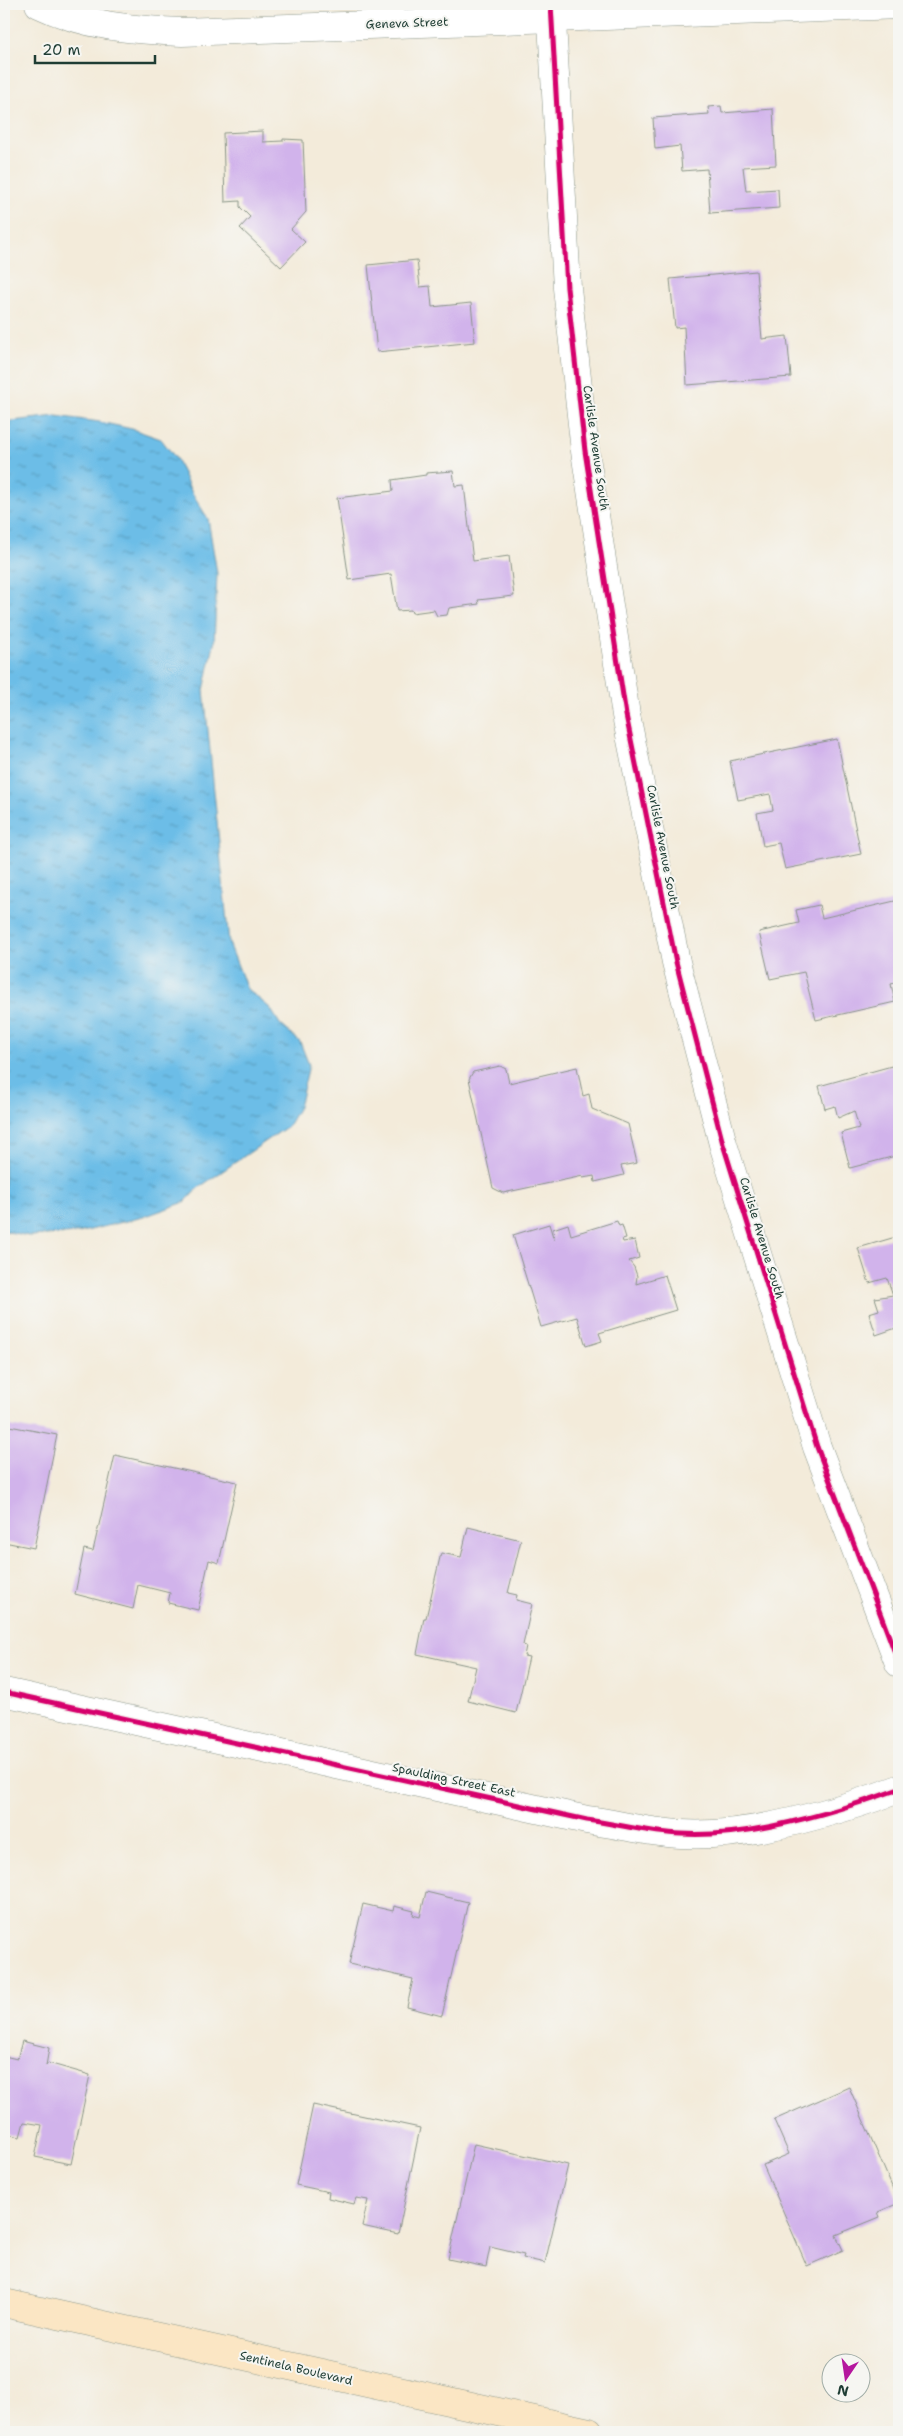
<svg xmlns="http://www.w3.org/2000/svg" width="903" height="2436" viewBox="0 0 903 2436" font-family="'Shantell Sans',sans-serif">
	<defs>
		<pattern id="water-ripples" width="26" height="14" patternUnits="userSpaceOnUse" patternTransform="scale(1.25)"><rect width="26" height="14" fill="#6cbde7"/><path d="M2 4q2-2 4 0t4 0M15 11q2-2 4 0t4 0" fill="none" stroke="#589bbc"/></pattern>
	</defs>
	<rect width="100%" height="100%" fill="#f6f6f2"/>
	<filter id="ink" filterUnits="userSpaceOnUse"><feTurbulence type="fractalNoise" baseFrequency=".02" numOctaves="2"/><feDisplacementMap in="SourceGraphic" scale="10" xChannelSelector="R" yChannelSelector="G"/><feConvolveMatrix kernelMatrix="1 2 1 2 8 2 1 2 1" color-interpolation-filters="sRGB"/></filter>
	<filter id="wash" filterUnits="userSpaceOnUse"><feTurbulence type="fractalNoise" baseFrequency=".0096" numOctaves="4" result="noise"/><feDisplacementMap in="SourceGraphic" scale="20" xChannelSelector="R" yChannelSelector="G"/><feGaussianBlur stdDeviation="1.12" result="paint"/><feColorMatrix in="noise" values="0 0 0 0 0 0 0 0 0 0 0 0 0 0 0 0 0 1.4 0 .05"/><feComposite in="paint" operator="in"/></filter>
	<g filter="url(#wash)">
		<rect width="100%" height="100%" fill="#f3ebda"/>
		<path fill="url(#water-ripples)" stroke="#467d8e" d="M56,416L100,422L132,429L161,439L177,460L191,491L208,519L217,573L214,644L204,690L229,943L247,989L270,1008L280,1024L300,1042L309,1065L299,1107L288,1126L198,1188L185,1202L143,1217L78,1233L29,1236L4,1231V422Z"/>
		<g id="blocks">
			<g fill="#d1b3eb">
				<path d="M721,106L722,113L773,109L776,165L743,167L746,191L778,189L779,208L710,213L707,169L682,171L680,146L655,149L653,118L709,114L708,107Z"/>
				<path d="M263,131V142L283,141V139L303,140L306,212L291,229L305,242L281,267L240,228L250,217L240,207V201L225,202L223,133Z"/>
				<path d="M417,260L420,287L430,286L432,307L471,303L475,342L377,352L368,265Z"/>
				<path d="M756,271L762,339L787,336L791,377L687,385L684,327L675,328L670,279Z"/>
				<path d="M453,471L455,486L464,485L473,561L509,556L514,596L478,600L479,604L449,608L447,615L437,616L434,610L412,613L411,610L397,611L391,574L349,580L337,498L393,491L392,480L426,475V473Z"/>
				<path d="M837,739L861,854L785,869L779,843L763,846L757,813L773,810L770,794L738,800L730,761Z"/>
				<path d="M899,900V982L891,984L895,1002L816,1020L804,972L770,979L759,932L799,923L796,910L819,905L822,918Z"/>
				<path d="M899,1064V1155L850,1168L841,1133L859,1128L854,1111L838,1118L835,1106L825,1109L819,1086Z"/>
				<path d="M500,1066L506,1069L509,1083L577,1067L583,1096L589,1094L592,1109L628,1124L637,1163L621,1166L624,1175L595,1182L594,1176L583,1178V1176L503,1193L493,1188L469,1079L473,1072Z"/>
				<path d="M617,1221L619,1226L622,1225L626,1238L622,1239L623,1242L635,1240L639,1258L629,1261L634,1267L637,1276L636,1284L665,1275L676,1310L599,1333L602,1341L586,1346L577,1317L541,1327L513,1235L549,1224L554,1240L553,1229L568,1224L571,1235Z"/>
				<path d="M899,1236V1327L876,1335L869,1313L879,1310L875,1298L893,1295L887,1278L869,1283L858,1248Z"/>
				<path d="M4,1425L57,1435L34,1548L4,1542Z"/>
				<path d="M115,1455L237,1482L219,1563L209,1560L198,1610L168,1603L170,1593L138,1585L133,1609L75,1594L84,1549L93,1551Z"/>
				<path d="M468,1527L521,1540L508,1593L517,1595L516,1600L532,1604L523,1645L526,1646L524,1656L529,1657L516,1713L468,1701L476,1667L417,1654L424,1618H426L441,1553L461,1557Z"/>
				<path d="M426,1892L468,1902L442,2016L407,2007L413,1979L349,1964L363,1904L393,1911L394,1906L414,1911L413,1915L420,1917Z"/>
				<path d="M22,2041L49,2048L46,2066L48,2063L90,2075L71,2164L35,2157L42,2125L24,2122L20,2137L7,2134L8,2130H4V2056L17,2059Z"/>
				<path d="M849,2087L899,2203L878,2212L880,2217L836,2235L843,2250L807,2266L763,2165L789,2154L774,2120Z"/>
				<path d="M313,2105L420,2128L398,2234L362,2226L368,2200L356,2198L354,2204L328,2198L329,2192L296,2185Z"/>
				<path d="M474,2144L568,2165L545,2263L523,2258L524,2255L490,2247L486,2267L448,2259Z"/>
			</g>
		</g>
	</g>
	<g filter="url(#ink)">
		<use href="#blocks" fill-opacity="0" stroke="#899487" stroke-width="1"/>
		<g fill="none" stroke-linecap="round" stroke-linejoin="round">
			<g stroke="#899487" stroke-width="29">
				<g id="street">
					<path d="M39,4C84,26 133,30 182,32L899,5"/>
					<path d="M551,4L567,288L585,451L626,715L676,962L723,1144L817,1447L899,1663"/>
					<path d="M4,1692L587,1820C618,1824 650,1833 681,1834C748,1838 836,1812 899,1789"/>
				</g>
			</g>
			<g stroke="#899487" stroke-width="29">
				<path id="secondary" d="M4,2303L589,2432"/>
			</g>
			<use href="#street" stroke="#fff" stroke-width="28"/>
			<use href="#secondary" stroke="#fbe6c4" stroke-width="28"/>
			<g stroke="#f6f6f2" stroke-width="8">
				<g id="cycleway">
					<path d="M551,4L567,288L585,451L626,715L676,962L723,1144L817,1447L899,1663"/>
					<path d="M4,1692L587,1820C618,1824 650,1833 681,1834C748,1838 836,1812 899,1789"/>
				</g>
			</g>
			<use href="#cycleway" stroke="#d6006c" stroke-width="5"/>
		</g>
	</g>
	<g text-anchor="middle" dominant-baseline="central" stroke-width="4" stroke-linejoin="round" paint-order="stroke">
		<g font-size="12" fill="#1f3d34" stroke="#f6f6f2">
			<text transform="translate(407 23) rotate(-2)">Geneva Street</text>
			<text transform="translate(596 448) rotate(82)">Carlisle Avenue South</text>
			<text transform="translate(663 847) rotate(79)">Carlisle Avenue South</text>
			<text transform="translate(762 1238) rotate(73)">Carlisle Avenue South</text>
			<text transform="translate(454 1780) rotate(12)">Spaulding Street East</text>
			<text transform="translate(296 2368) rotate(13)">Sentinela Boulevard</text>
		</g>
	</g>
	<rect width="903" height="2436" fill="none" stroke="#f6f6f2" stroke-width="20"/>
	<g transform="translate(846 2378) rotate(193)"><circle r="24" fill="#f6f6f2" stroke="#a0aca6"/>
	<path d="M0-4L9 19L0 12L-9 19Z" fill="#b5179e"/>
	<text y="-8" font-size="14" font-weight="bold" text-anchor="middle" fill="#1f3d34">N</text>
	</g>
	<path d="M35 55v8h120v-8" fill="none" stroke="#1f3d34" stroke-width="2.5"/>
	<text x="42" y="55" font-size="15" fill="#1f3d34" stroke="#f6f6f2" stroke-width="4" paint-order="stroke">20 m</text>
</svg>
